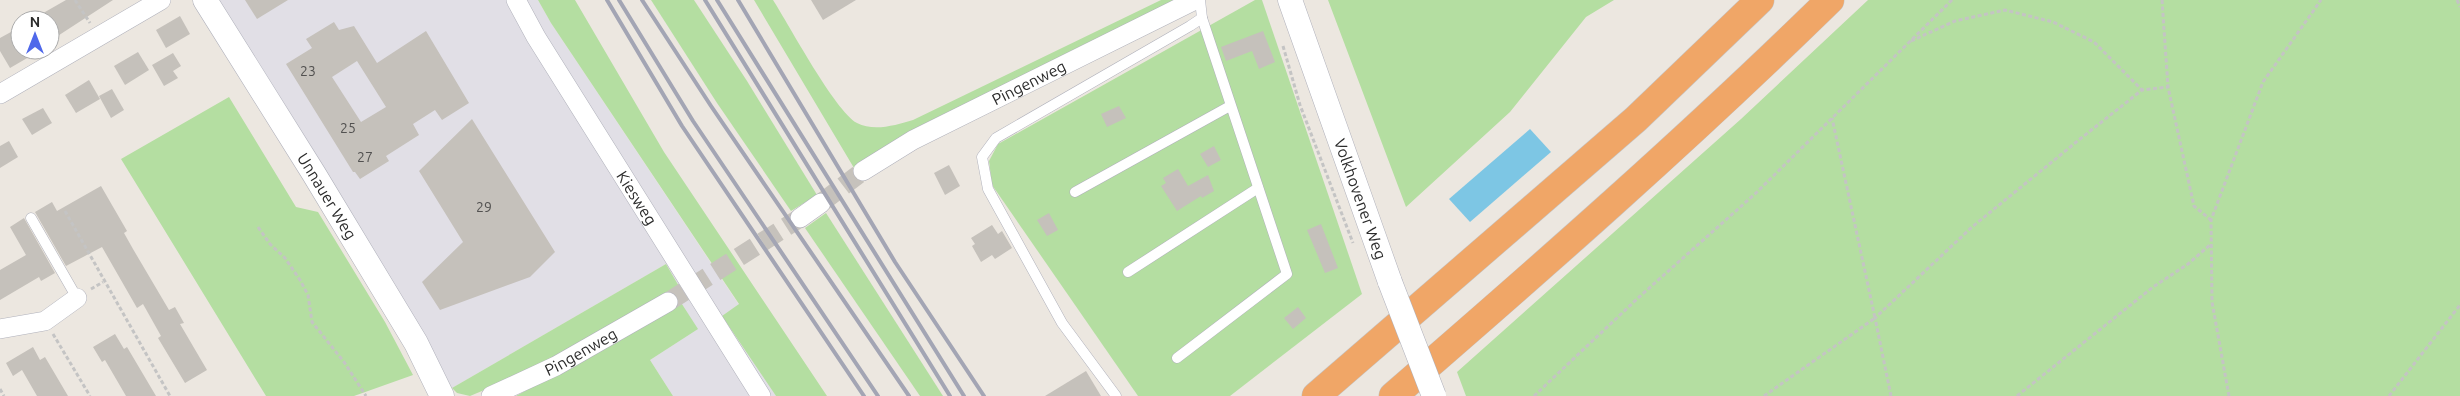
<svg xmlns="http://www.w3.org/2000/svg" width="2460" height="396" viewBox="0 0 2460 396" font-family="Ubuntu,sans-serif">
	<rect width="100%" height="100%" fill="#ece7e0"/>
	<path fill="#e1dfe6" d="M214,0H538L551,23L739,305L722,316L776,396H673L650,360L697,329L680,301V288L666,264L452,388L426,341Z"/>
	<g fill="#b4dea1">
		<path d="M538,0H575L664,152L827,396H776L722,316L739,304L551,23Z"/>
		<path d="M651,0H694L747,81L817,195L791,211L717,103Z"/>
		<path d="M754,0H773C789,25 835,111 857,123C874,132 896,125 913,120L1161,0H1178L907,136L854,168Z"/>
		<path d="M1255,0H1262L1362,294L1230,396H1138L992,185L989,161L998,144Z"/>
		<path d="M1328,0H1614L1586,17L1510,112L1406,207Z"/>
		<path d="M1868,0H2460V396H1466L1457,372L1741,119Z"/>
		<path d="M229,97L296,207L318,212L385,322L413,375L354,396H266L121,159Z"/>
		<path d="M826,213L943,396H920L805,228Z"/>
		<path d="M666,264L680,288L554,361L470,396L457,393L452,388Z"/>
		<path d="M680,301L698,329L650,360L673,396H516L612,343Z"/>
	</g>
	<path fill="#7dc6e4" d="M1530,129L1551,152L1470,222L1449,199Z"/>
	<g fill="#c5c1bb" fill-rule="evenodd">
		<path d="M66,0H113L50,41V20H31Z"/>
		<path d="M245,0H288L257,19Z"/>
		<path d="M811,0H856L823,20Z"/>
		<path d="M180,16L190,34L166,48L156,30Z"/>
		<path d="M334,22L339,30L354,26L377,63L426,31L469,103L442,120L435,110L413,124L419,135L386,156L389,161L360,179L355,172H353L286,64L312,48L306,39ZM357,61L386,107L361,122L332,77Z"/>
		<path d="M20,27V50H41L10,68L0,51V38Z"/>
		<path d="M1263,31L1275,62L1259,69L1252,51L1226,61L1221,47Z"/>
		<path d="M138,52L149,70L125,85L114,66Z"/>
		<path d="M173,53L181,66L173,71L178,78L164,86L152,65Z"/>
		<path d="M89,80L100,99L76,113L65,95Z"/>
		<path d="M112,89L124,110L111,118L99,96Z"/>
		<path d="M1119,106L1126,118L1107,127L1101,114Z"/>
		<path d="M43,108L52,123L32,135L22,119Z"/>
		<path d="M472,119L555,252L530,277L440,310L422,282L463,242L419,171Z"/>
		<path d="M9,141L18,157L0,168V146Z"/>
		<path d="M1214,146L1221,160L1208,167L1200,154Z"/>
		<path d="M949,165L960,186L945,195L934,173Z"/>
		<path d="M1178,169L1188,186L1208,175L1214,191L1202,198L1201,196L1177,211L1161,186L1166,183L1163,178Z"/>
		<path d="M101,186L127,231L124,233L133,249L169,310L175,307L184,323L180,324L207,370L185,383L158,338L161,336L143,304L137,308L102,247L66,266L35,212L52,202L57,211Z"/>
		<path d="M1049,213L1058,230L1047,236L1037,220Z"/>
		<path d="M24,218L55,273L41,281L39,277L0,300V270L26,255L10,227Z"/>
		<path d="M1321,224L1338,268L1325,273L1307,230Z"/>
		<path d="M992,225L998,234L1002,231L1012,248L995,259L992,255L981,262L972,246L975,244L971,238Z"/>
		<path d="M1298,307L1306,318L1293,329L1284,318Z"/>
		<path d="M115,334L124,349L127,347L156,396H126L105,360L102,362L93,347Z"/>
		<path d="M33,347L40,360L45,357L68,396H37L22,370L13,376L6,363Z"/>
		<path d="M1086,371L1101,396H1045Z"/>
	</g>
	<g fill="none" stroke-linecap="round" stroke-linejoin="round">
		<g stroke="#c6c2bc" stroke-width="19" stroke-dasharray="19 9" stroke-linecap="butt">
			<path d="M821,203L863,171"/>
			<path d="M668,302L800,218"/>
		</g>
		<g stroke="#b0b1bb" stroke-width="11">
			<g id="service">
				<path d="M1075,192L1230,106"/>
				<path d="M31,218L77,298"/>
				<path d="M1128,272L1258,188"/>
				<path d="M1177,358L1287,274L1202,18"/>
				<path d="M1116,396L1062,323L988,189L982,157L996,138L1190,26L1202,18L1200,0"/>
			</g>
		</g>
		<g stroke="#b0b1bb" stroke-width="20">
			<g id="minor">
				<path id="s1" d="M516,0L536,37L761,396"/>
				<path d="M0,94L161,0"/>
				<path id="s2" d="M863,171L913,140L1195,0"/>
				<path d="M800,218L821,203"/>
				<path d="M0,329L45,321L77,298"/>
				<path id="s3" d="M491,396L556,366L668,302"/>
			</g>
		</g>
		<g stroke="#b0b1bb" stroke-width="25">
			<g id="tertiary">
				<path id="s4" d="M205,0L314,174L416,343L442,396"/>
				<path id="s5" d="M1290,0L1390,282"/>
			</g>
		</g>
		<g stroke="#c4c4c4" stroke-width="29">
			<g id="motorway">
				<path d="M1316,396L1636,119L1760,0"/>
				<path d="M1393,396C1542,267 1689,138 1830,0"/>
			</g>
		</g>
		<g stroke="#c4c4c4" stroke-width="3" stroke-dasharray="4 2.5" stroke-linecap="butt">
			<path d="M75,0L90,23"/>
			<path d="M2162,0L2168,87L2194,206L2211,220"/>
			<path d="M2457,0L2460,7"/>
			<path d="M1911,41L1955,21L2005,10L2053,22L2094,42L2142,90"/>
			<path d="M1283,46L1300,105L1353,243"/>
			<path d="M65,211L170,396"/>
			<path d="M258,227L270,244L285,258L300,280L308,295L312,322L344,362L366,396"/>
			<path d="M91,289L103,282"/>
			<path d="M53,334L90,396"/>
			<path d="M0,389L4,396"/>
			<path d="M1534,396L1638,298L1756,193L1952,0"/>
			<path d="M1764,396L1875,318L1832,118"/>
			<path d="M1891,396L1875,318L1972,227L2080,139L2142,90L2168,87"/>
			<path d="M2017,396L2153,287L2188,264L2211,244"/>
			<path d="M2229,396L2212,302L2211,220L2263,82L2321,0"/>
			<path d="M2389,396L2460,305"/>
		</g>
		<use href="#service" stroke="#fff" stroke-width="10"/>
		<use href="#minor" stroke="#fff" stroke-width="19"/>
		<use href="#tertiary" stroke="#fff" stroke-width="24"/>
		<use href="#motorway" stroke="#f0a667" stroke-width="28"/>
		<g stroke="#a3a5b4" stroke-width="4">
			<path d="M607,0L682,126L864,396"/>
			<path d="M619,0L693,121L878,396"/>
			<path d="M642,0L711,106L909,396"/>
			<path d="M705,0L950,396"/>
			<path d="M717,0L964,396"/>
			<path d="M738,0L895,262L984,396"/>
		</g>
		<g stroke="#b0b1bb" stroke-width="25" stroke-linecap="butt">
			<path id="tertiary-bridge" d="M1390,282L1434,396"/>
		</g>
		<use href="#tertiary-bridge" stroke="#fff" stroke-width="24"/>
	</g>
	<g text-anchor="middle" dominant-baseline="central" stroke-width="5" stroke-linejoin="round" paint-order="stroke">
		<g font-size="14" fill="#525150">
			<text x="308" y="71">23</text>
			<text x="348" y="128">25</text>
			<text x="365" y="157">27</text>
			<text x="484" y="207">29</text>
		</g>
		<g font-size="16" fill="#2c2c2c" stroke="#fff">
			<text stroke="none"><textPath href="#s2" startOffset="188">Pingenweg</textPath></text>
			<text stroke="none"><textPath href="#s4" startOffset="231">Unnauer Weg</textPath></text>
			<text stroke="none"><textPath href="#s1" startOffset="232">Kiesweg</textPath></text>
			<text stroke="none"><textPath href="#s5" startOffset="211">Volkhovener Weg</textPath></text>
			<text stroke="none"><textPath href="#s3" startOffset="100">Pingenweg</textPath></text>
		</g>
	</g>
	<g transform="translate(35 35)"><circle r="24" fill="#ffffff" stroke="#ababab"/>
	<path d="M0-4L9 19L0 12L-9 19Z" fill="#4f68ea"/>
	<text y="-8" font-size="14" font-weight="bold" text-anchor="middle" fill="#2c2c2c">N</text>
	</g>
</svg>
